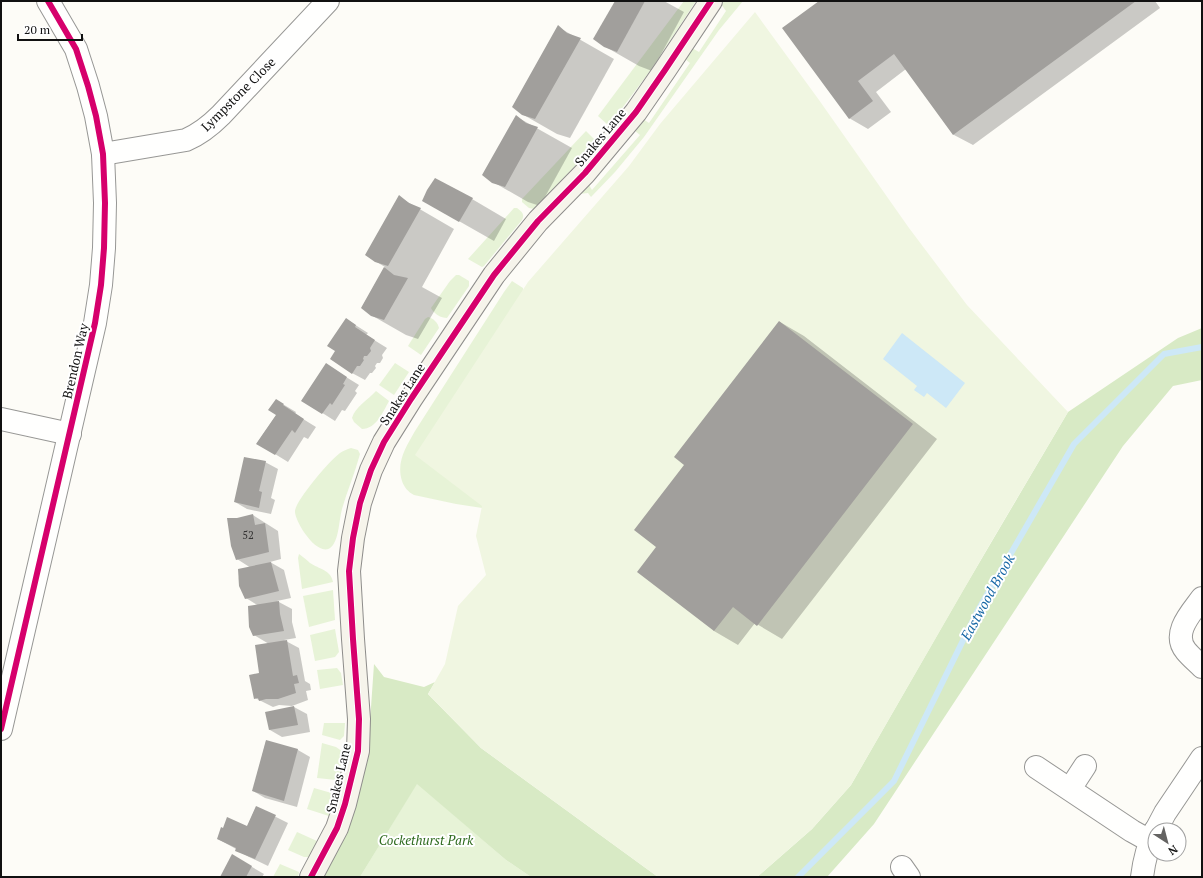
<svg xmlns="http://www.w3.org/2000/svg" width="1203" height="878" viewBox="0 0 1203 878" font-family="'PT Serif',serif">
	<rect width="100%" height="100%" fill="#fdfcf7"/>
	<g fill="#e7f3d7">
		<path d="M684,1H696L650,71L611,123L607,124L598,116Z"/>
		<path d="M723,1H743L719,30L644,137L615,172L591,197L588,193L579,194L589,185L592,190L640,135L634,130L643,119L649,123L690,63L685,59L692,48L699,52L726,11L721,4Z"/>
		<path d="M586,131L595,140L596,142L594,146L534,209L529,208L522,202V199Z"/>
		<path d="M514,208H517C522,212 525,214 522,220L484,266L482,267L468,259Z"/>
		<path d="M456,275H459L469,281V286L447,318C441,318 434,314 431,308L450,281Z"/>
		<path d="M512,281L523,288L515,513L456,504L414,495C408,492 404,487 402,481C396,462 406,447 415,431L504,292Z"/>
		<path d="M428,317C433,318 438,323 439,328L421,355L408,346L425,319Z"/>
		<path d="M395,363L409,372L394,395L379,385Z"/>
		<path d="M376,391L389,401C383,412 376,429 362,429L354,422L352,418C355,407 368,400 376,391Z"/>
		<path d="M351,448L358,450L360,454C355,473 347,491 342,509C339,520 339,537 333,545C320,563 294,521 295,511C296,500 330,460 340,453C343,451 347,449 351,448Z"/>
		<path d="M299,554C303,557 307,560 310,563C319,569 331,570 333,582L302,589L298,558Z"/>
		<path d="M333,590L335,620L309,627L303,596Z"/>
		<path d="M335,629L339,652L335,657L315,661L310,635Z"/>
		<path d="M337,668L341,673L343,685L320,689L317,670Z"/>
		<path d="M324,723H345L344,736L340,740L322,735Z"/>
		<path d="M322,743L336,747L343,752L339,776L336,780L317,778Z"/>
		<path d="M417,783L506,860L531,877H360Z"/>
		<path d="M314,788L335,794V797L329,816L307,809Z"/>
		<path d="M297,832L317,841L318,843L311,857H304L288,850Z"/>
		<path d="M280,864L299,872L298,877H273Z"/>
	</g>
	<g fill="#d8eac5">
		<path d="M1202,328V380L1173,386L1123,446L874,824L827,877H757L812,829L851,785L962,592L1068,412L1178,338Z"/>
		<path d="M374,664L384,677L424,687L435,682L428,694L481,748L658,877H531L506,860L417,784L360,877H322L369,736Z"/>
	</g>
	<path fill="#f0f6e1" d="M755,12L819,100L909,228L967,305L1068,412L990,544L851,785L812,829L757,877H658L481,748L428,694L445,664L458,606L486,575L476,536L482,506L415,455L528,282L629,166L660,124Z"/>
	<path fill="#cde8f7" d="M902,333L965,383L946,408L927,393L924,397L914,390L917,386L883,359Z"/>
	<g fill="#0003">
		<path d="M616,1H664L684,12L652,71L639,66L604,46Z"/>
		<path d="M821,1H1155L1160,8L973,145L954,135L906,69L876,92L891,112L868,129L849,118Z"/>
		<path d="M558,27L614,59L570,138L557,134L522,114Z"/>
		<path d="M517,117L572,148L540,206L528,202L493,182Z"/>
		<path d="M399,197L454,229L422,287L442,298L418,339L406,335L371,315L362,307L385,267L375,261Z"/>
		<path d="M472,199L506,219L494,241L457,220Z"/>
		<path d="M346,319L368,333L366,335L387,348L382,355L383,358L380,363H377L375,366L376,368L372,373H370L365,380L352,373L337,351Z"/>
		<path d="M780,322L804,336L937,439L782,639L755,623L738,645L714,631L658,547L686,465Z"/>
		<path d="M338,372L359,385L355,391L357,393L345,411L342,410L335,421L302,400Z"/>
		<path d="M276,400L296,412L295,414L316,427L308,439L304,437L288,462L257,443L277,414Z"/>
		<path d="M265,462L278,469L271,498L275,500L271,514L247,509L235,502Z"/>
		<path d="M253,515L278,531L281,559L270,562L284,570L291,598L277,601L292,609V622L296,638L284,640L299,648L305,681L310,684L311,690L306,691L308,700L292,706L279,705L273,707L255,698L269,644L254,635L259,606L246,598L251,568L237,559V519Z"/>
		<path d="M294,707L307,714L310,732L282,737L270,730L266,713Z"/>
		<path d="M266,741L298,750L310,757L297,807L265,798L253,791Z"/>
		<path d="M256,807L288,823L268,866L249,857L236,850V849L218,839L247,827Z"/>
		<path d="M233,856L264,874L262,877H221Z"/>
	</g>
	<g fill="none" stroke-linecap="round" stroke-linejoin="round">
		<path stroke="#cde8f7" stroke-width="6" d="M798,877L894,781L977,612L1074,444L1164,354L1202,347"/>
	</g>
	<g fill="#a19f9c">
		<path d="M615,1H645L617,52L604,47L593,39Z"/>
		<path d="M819,1H1136L953,135L894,54L858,81L873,101L849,119L782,28Z"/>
		<path d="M558,25L567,33L581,38L535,119L522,115L512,107Z"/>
		<path d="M516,115L526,123L538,127L505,187L492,183L482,175Z"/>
		<path d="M435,178L473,198L459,222L422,201L427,190Z"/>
		<path d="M399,195L409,203L421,208L388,266L375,262L365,255Z"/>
		<path d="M384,267L394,275L408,278L384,320L371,316L361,308Z"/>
		<path d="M346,318L356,325L355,327L375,340L370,348L371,351L367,356H364L363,359L364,360L360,366H357L352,374L330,359L335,351L327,346Z"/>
		<path d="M779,321L913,424L757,626L733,607L714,631L637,572L656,547L634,530L684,465L674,457Z"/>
		<path d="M326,363L347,377L343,384L345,385L332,405L330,403L322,414L301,401Z"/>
		<path d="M276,399L284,404L283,405L304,419L295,433L292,430L275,455L256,444L276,415L268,410Z"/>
		<path d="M244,457L266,461L259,491L262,492L259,508L234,502Z"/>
		<path d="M253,514L255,525L265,523L269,552L236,560L231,546L227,518H237Z"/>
		<path d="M271,562L279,591L245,599L239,586L238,569Z"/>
		<path d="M279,601L280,614L284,631L253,636L249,627L248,606Z"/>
		<path d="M287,640L293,676L297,675L299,683L294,684L296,693L278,699H266L259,701L258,698L254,699L249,675L259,673L255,645Z"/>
		<path d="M294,706L298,725L269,730L265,712Z"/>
		<path d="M266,740L298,749L284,801L252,791Z"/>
		<path d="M256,806L276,815L255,859L235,851L236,848L217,839L221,827L223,828L227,817L247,826Z"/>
		<path d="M232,854L252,866L246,877H220Z"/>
	</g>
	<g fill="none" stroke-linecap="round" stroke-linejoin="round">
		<g stroke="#979795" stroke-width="24">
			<g id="street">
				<path d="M103,154L186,140C200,134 210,126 221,115L328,1"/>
				<path d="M1,419L70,434"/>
				<path d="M1202,598C1192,612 1171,633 1186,651C1191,657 1197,662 1202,667"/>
				<path d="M1,729L95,323L101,285L104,248L105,203L103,154L96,116L88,86L76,49L48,1"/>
				<path d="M1036,767L1132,831L1150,841"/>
				<path d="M1070,789L1085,766"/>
				<path d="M1156,830L1165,813L1202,758"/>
				<path d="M902,867L909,877"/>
				<path d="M1142,877C1144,861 1148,845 1155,831"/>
			</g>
		</g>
		<g stroke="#8e8d8b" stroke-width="24">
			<path id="secondary" d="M311,877L337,828L345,804L358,751L359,719L353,639L349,571L353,538L360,503L371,470L384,442L411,399L494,275L538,221L585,173L636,112L665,70L711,1"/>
		</g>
		<use href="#street" stroke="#fffffe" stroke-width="22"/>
		<use href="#secondary" stroke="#f6f4eb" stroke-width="22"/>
		<g stroke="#fff" stroke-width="8">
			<g id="cycleway">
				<path d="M1,729L95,323L101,285L104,248L105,203L103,154L96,116L88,86L76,49L48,1"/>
				<path d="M311,877L337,828L345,804L358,751L359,719L353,639L349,571L353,538L360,503L371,470L384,442L411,399L494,275L538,221L585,173L636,112L665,70L711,1"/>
			</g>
		</g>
		<use href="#cycleway" stroke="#d6006c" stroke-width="6"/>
	</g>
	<g text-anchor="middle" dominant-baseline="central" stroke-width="4" stroke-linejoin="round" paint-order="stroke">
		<g font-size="11" fill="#353434">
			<text x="248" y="535">52</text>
		</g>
		<g font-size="13" fill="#111" stroke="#fff">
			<text transform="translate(238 94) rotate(-45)">Lympstone Close</text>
			<text transform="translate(600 137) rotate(-50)">Snakes Lane</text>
			<text transform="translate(75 361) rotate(-77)">Brendon Way</text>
			<text transform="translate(402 394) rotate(-57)">Snakes Lane</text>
			<text transform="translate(338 778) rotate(-77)">Snakes Lane</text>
		</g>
		<g font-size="13" font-style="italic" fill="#2f6b1f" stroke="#fff">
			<text x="426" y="840">Cockethurst Park</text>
		</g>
		<g font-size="14" font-style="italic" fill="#1768a6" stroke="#fff">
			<text transform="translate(987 597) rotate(-61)">Eastwood Brook</text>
		</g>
	</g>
	<rect width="1203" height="878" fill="none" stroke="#111111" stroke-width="4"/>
	<g transform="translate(1167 842) rotate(144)"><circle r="19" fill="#ffffff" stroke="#a0a0a0"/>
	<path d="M0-3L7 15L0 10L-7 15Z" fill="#646362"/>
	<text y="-6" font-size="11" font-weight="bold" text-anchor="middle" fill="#111111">N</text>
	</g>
	<path d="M18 34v6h64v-6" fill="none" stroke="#111111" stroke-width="2"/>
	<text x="24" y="34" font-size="12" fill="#111111" stroke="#ffffff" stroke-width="3" paint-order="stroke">20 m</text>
</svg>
